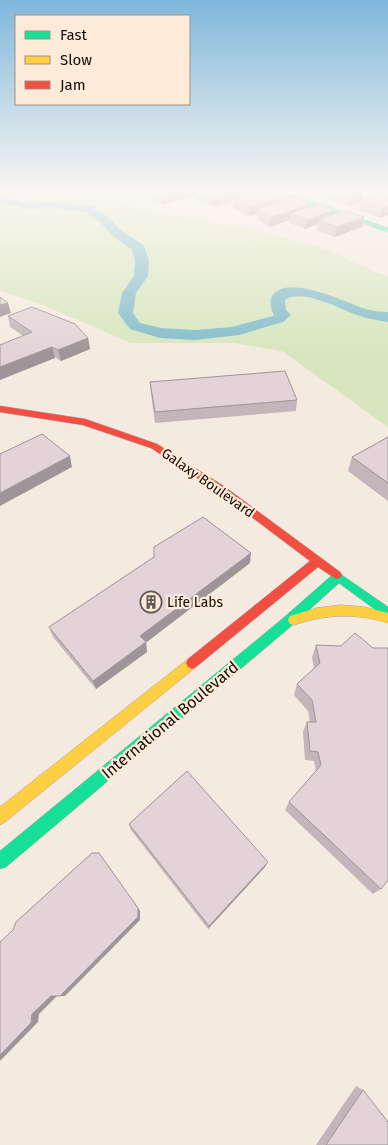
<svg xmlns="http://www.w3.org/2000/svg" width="388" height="1145" viewBox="0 0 388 1145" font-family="'Fira Sans',sans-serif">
	<rect width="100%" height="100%" fill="#f5eae0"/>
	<path fill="#d8e6bf" d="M0,192H86L143,210L257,230L331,251L375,272L388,276V427L282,351L233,343H131L41,304L0,291Z"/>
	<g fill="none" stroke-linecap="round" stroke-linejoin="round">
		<path fill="#82bcca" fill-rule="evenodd" d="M0,197L28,203L55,202L93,207L112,220L119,229L143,245L149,260L148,276L136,293L133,313L140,323L161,328L195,330L232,327L273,316L274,315C271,310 269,301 272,296C288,272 348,304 369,310C375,311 382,312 388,312V322C378,320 367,319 357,315C339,309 303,288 285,300L286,310L291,315L283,322L239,335L195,340L160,338L130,329L118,313L122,293L134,276L135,260L132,250L111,235L104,226L86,212L55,208L28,209L0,203Z"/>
		<g stroke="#aea69f" stroke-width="1">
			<g id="fast">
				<path d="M274,192H283L301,197L388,228V232Z"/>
				<path d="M336,571L388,607V619L339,583L289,628L6,867L0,869V851L281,620L331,576L332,572Z"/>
			</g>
		</g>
		<g stroke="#aea69f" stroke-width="1">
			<g id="slow">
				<path d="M341,605L364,607L388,613V623C356,613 326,614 294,625L290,624L288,620L290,616L317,608Z"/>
				<path d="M192,657L196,659L198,663L196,667L5,822L0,825V807L188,659Z"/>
			</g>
		</g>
		<g stroke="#aea69f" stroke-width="1">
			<path id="jam" d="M0,406L85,419L157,444L225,487L340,572L342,575L340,578L336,579L318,567L196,667L192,669L188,667L186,663L188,659L310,561L217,491L151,448L83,425L0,412Z"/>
		</g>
		<use href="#fast" fill="#16e098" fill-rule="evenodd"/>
		<use href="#slow" fill="#ffcf43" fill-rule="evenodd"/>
		<use href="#jam" fill="#f24e42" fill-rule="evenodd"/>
	</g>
	<g fill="#c3b5ba">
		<path d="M151,192H248V195H287L286,199L310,207L334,210L333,215L364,217L362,227L335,237L317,230L318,224L305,229L290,223V220L270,227L257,219V214L249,216L233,208L234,201L214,207L195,198V195L162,205L152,200Z"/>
		<path d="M313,192H363L361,201L380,194L375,192H388L380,218L359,210L360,202L349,206Z"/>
		<path d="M8,316L88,338L90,349L61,361L10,327Z"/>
		<path d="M150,382L297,400L296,411L155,423L151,393Z"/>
		<path d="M388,437V501L348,471L352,457Z"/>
		<path d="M250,563L146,642L147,652L96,689L53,637L49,627Z"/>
		<path d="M316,645L381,889L373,894L285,810L289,802L316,771L314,761L305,760L303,732L307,722H310L308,711L294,695L297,684L314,668L312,657Z"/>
		<path d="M129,824L265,867L208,929L131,830Z"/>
		<path d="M356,1086L363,1090L388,1145H316Z"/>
	</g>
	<g fill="#9f9497">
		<path d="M174,192H195V195L162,205V196Z"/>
		<path d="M232,192H248V196L234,199V201L214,207V198Z"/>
		<path d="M363,192L361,201L349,206L351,197Z"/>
		<path d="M287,195L286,204L257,209V214L249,216L250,207Z"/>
		<path d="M310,204L309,213H291L290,220L270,227L271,218Z"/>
		<path d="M388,207V215L380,218L382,209Z"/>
		<path d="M334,210L332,219L319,220L318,224L305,229L307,220Z"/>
		<path d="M364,217L362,227L335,237L337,227Z"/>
		<path d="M8,303L11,313L0,317V305Z"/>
		<path d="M88,338L90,349L61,361L58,350Z"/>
		<path d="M52,347L55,358L0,380V367Z"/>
		<path d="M70,456L72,467L0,506V493Z"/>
		<path d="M251,553L250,563L143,645L146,642L147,652L96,689L93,681L140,636Z"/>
		<path d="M268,862L265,867L208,929L209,926Z"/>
		<path d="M138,908L140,911V920L65,996H60Z"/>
		<path d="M51,996H57L39,1014L38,1022L0,1061V1055L32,1014Z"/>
	</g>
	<g fill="#e3d3d8" stroke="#9f9497">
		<path d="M155,192H174L162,196Z"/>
		<path d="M202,192H232L214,198Z"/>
		<path d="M256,192H279L287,195L250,207L234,199Z"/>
		<path d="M339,192H363L351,197Z"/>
		<path d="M384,192H388V207L382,209L361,201Z"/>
		<path d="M294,197L310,204L271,218L257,209Z"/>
		<path d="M319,204L334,210L307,220L291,213Z"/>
		<path d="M345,210L364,217L337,227L319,220Z"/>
		<path d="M0,297L8,303L0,305Z"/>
		<path d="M32,307L75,324L88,338L58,350L52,347L0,367V345L32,332L8,316Z"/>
		<path d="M285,371L297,400L155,412L150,382Z"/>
		<path d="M42,434L70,456L0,493V454Z"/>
		<path d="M388,437V483L352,457Z"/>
		<path d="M203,517L251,553L140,636L146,642L93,681L49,627L154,557V547Z"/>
		<path d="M355,633L373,648H388V880L381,889L289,802L321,765L318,752L310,751L307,722H316L312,700L297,684L320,663L316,645L341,646Z"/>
		<path d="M187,771L268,862L209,926L129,824Z"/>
		<path d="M92,853H99L138,908V917L60,996H51L32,1014L31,1023L0,1055V942L13,930L16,922Z"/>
		<path d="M363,1090L388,1122V1145H326Z"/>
	</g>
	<linearGradient id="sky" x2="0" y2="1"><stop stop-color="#7fb7dc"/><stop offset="0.54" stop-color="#faf6f1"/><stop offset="1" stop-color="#faf6f1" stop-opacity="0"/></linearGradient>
	<rect width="388" height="353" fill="url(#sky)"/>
	<defs>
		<g id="building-ring" transform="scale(1.125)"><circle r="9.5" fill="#fdead8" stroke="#625a53" stroke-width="1.5"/><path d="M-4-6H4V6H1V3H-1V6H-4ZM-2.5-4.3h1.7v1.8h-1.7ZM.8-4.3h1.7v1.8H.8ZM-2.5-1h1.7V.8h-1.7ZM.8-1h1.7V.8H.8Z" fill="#625a53"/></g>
	</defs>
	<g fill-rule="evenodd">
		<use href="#building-ring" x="151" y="602"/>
	</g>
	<g text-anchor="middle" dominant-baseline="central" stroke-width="4.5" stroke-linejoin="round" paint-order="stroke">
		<g font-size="14" fill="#130d07" stroke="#fdead8">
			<text transform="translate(208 483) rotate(35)">Galaxy Boulevard</text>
		</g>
		<g font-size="14" fill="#130d07" stroke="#fdead8" text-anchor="start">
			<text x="167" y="602">Life Labs</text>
		</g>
		<g font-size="16" fill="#130d07" stroke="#fdead8">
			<text transform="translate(170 720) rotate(-40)">International Boulevard</text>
		</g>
	</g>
	<rect x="15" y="15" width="175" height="90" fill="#fdead8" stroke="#9f9284"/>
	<rect x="25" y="31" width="25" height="8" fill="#16e098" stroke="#9f9284"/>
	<text x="60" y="40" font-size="15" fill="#130d07">Fast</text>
	<rect x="25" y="56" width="25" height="8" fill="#ffcf43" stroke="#9f9284"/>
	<text x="60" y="65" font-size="15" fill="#130d07">Slow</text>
	<rect x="25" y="81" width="25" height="8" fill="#f24e42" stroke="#9f9284"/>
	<text x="60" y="90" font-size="15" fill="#130d07">Jam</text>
</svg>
